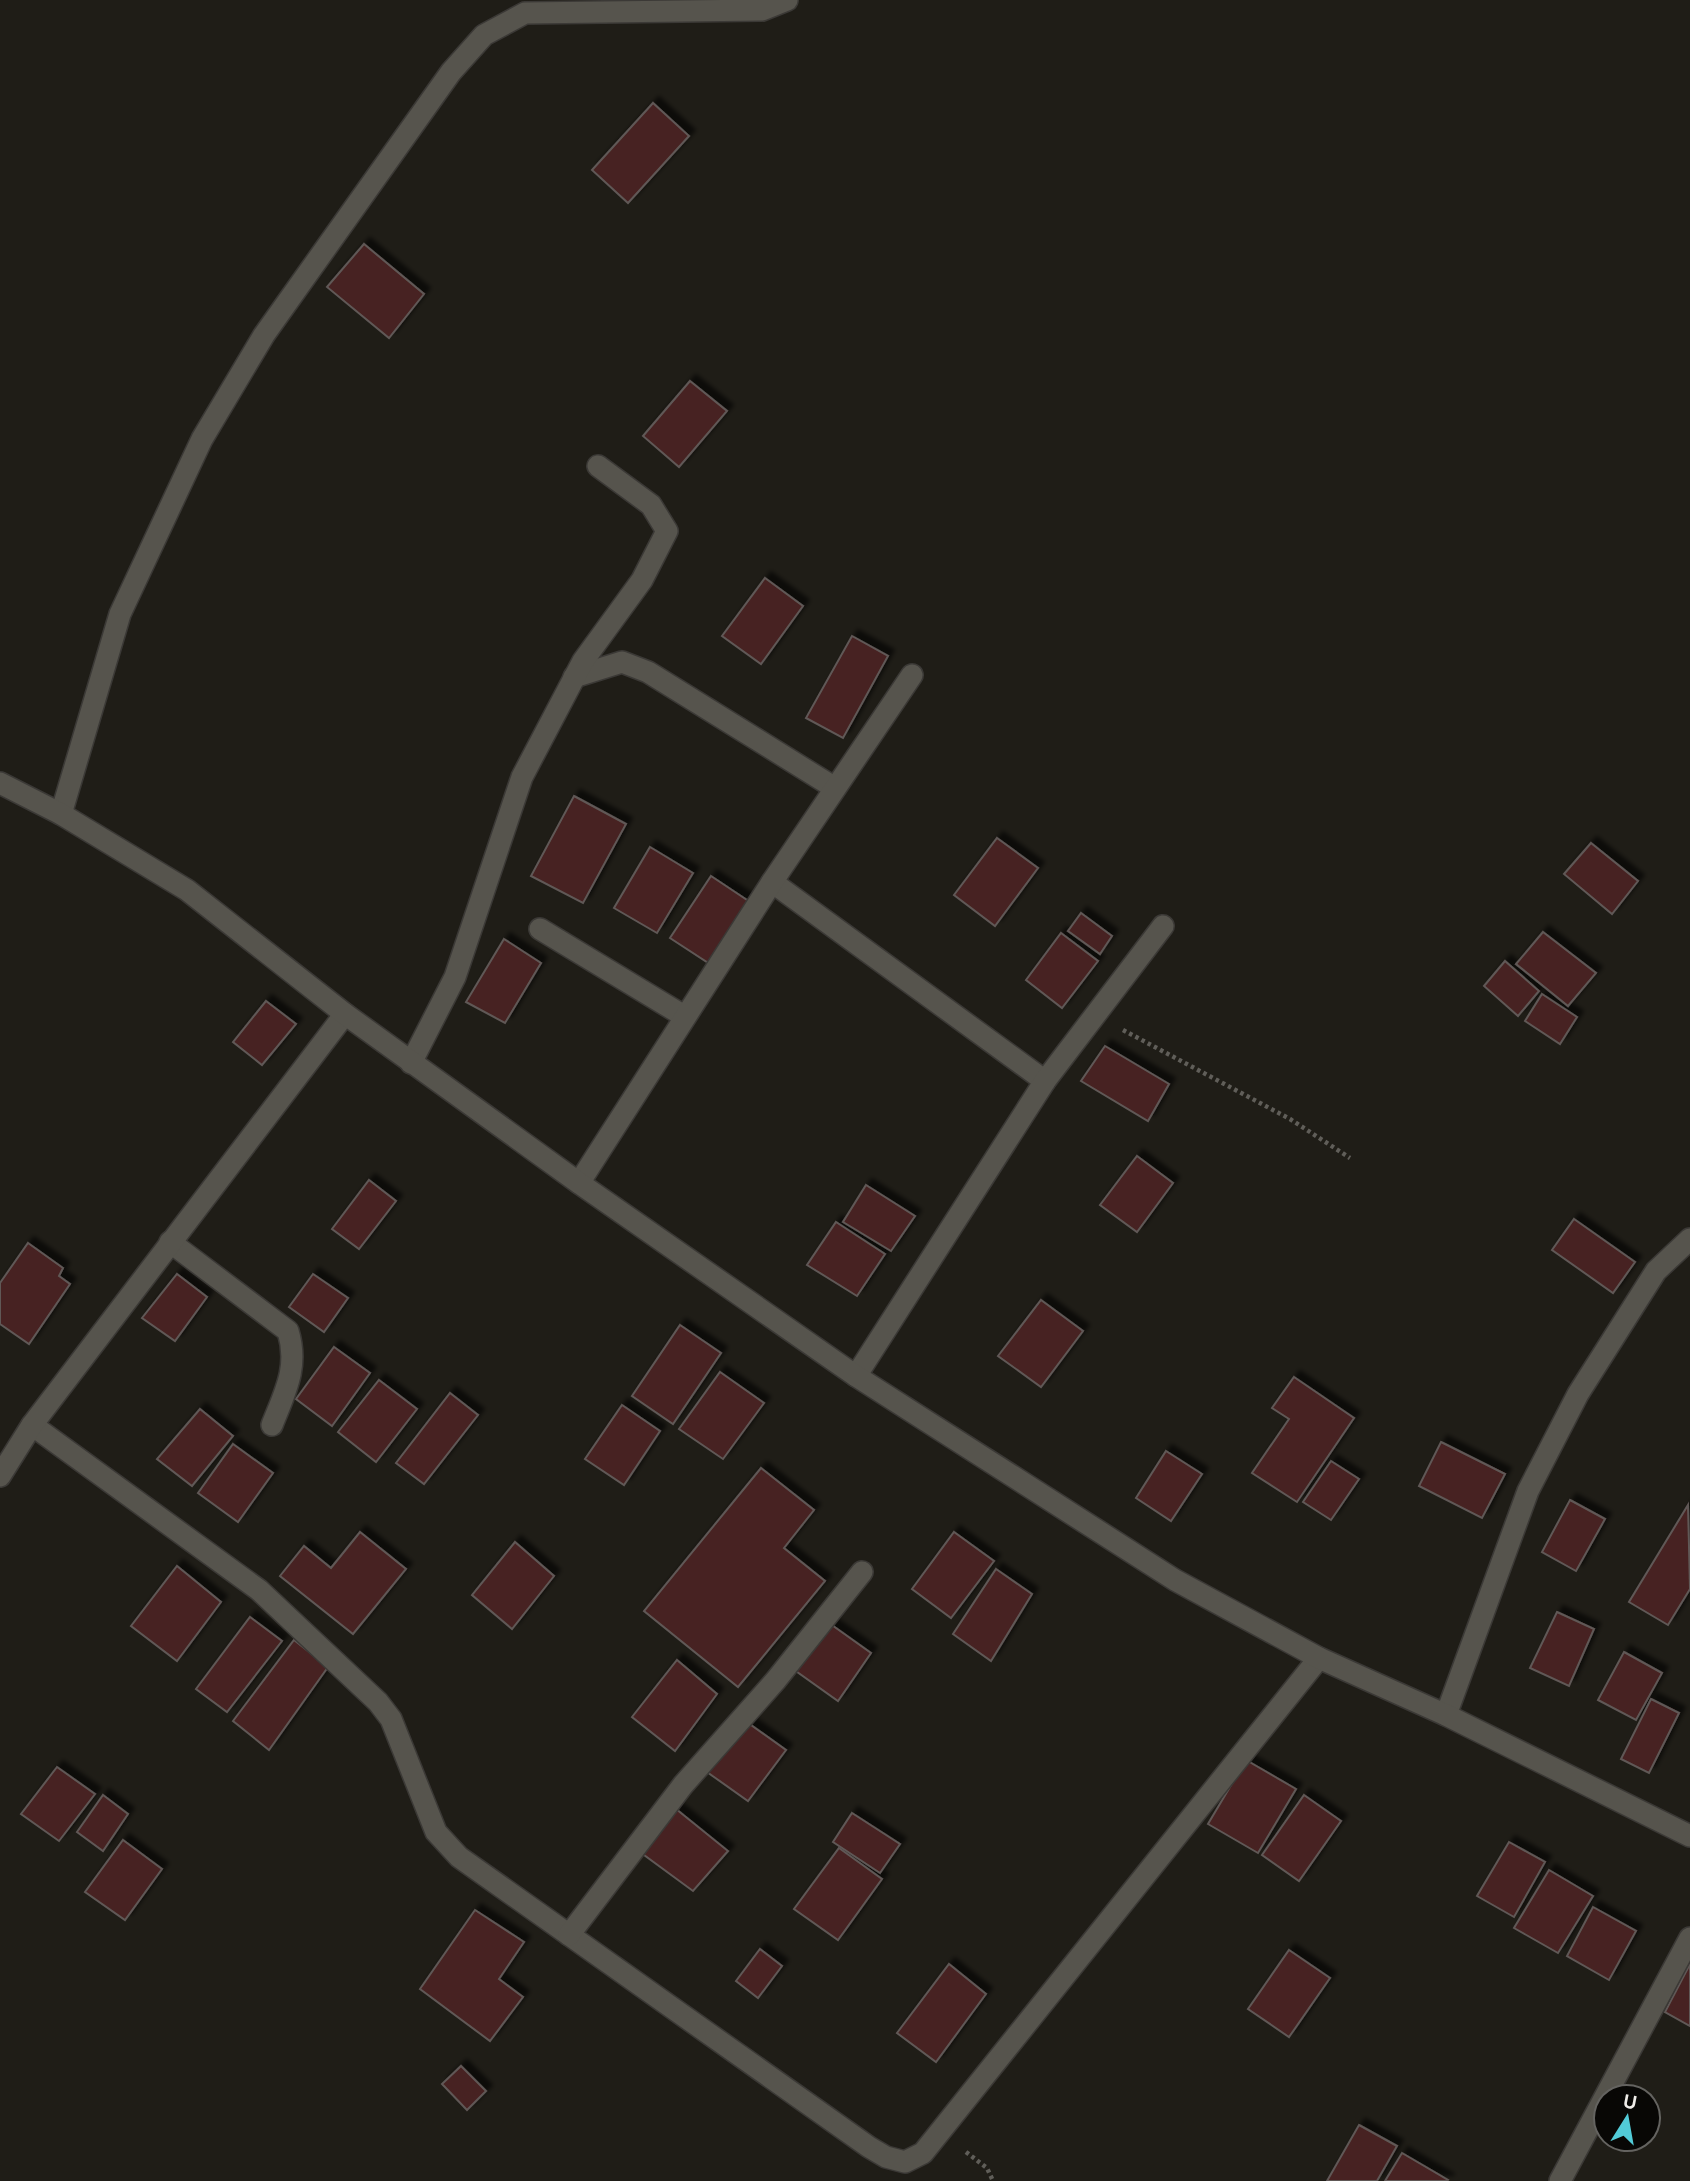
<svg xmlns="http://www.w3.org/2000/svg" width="1690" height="2181" viewBox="0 0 1690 2181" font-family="Figtree,sans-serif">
	<defs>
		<filter id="shadow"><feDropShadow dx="6" dy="-6" stdDeviation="2" flood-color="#0009"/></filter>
	</defs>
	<rect width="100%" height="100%" fill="#1f1d17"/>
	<g fill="#472220" stroke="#605857" stroke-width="2" filter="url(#shadow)">
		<path d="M653,103L689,136L628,203L592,170Z"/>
		<path d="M364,244L424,294L389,338L327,287Z"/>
		<path d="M690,381L727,411L679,467L643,436Z"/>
		<path d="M765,578L803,606L761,664L722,636Z"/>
		<path d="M852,636L888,656L843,738L806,718Z"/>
		<path d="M574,796L626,824L583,903L531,876Z"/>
		<path d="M997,838L1038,868L995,926L954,895Z"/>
		<path d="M1591,843L1638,881L1612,914L1564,874Z"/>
		<path d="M650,847L693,873L657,933L614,908Z"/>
		<path d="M711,876L753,904L713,966L670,938Z"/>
		<path d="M1081,913L1112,936L1100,954L1068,931Z"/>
		<path d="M1543,932L1596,973L1568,1006L1516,964Z"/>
		<path d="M1061,933L1098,961L1062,1008L1026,980Z"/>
		<path d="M504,939L541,963L505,1023L466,1002Z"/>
		<path d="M1505,961L1539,991L1518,1016L1484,986Z"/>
		<path d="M1542,994L1577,1017L1560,1044L1525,1021Z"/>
		<path d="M266,1001L296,1024L262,1065L233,1042Z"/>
		<path d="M1105,1046L1169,1084L1148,1121L1081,1081Z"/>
		<path d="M1137,1156L1173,1183L1137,1232L1100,1205Z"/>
		<path d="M369,1180L396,1201L359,1249L332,1229Z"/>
		<path d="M866,1185L915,1216L891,1251L843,1222Z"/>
		<path d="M1574,1219L1635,1262L1613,1293L1552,1250Z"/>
		<path d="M836,1222L885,1254L857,1296L807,1265Z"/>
		<path d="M28,1243L63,1268L59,1276L70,1284L29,1344L0,1324V1283Z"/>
		<path d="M177,1274L207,1297L175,1341L142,1318Z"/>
		<path d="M313,1274L348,1298L324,1332L289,1307Z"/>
		<path d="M1041,1300L1083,1331L1041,1387L998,1356Z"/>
		<path d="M680,1325L721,1353L673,1424L632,1396Z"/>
		<path d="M334,1347L370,1373L332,1426L296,1399Z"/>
		<path d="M720,1372L764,1403L723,1459L679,1429Z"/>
		<path d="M1294,1377L1354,1418L1297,1502L1252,1473L1289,1419L1272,1408Z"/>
		<path d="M379,1380L417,1409L376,1462L338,1432Z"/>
		<path d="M450,1393L478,1415L424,1484L396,1463Z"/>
		<path d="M622,1405L660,1431L624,1485L585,1459Z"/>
		<path d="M200,1409L233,1436L192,1486L157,1459Z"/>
		<path d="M1441,1442L1505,1474L1482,1518L1419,1486Z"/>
		<path d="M233,1444L273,1473L238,1522L198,1493Z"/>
		<path d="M1166,1451L1202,1474L1171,1521L1136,1498Z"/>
		<path d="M1331,1461L1359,1479L1331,1520L1303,1502Z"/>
		<path d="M761,1468L814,1510L784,1548L825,1581L738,1687L644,1611Z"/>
		<path d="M1570,1500L1605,1519L1576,1571L1542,1552Z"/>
		<path d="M1688,1505L1690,1589L1668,1625L1629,1602Z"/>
		<path d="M360,1532L406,1569L353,1634L280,1576L304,1546L331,1568Z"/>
		<path d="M954,1532L994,1561L951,1618L912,1589Z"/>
		<path d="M515,1542L554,1576L512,1629L472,1595Z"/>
		<path d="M177,1566L221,1602L177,1661L131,1626Z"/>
		<path d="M996,1569L1032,1594L991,1661L953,1634Z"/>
		<path d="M1557,1612L1594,1629L1569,1686L1530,1668Z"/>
		<path d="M250,1617L282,1641L227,1712L196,1689Z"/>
		<path d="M829,1623L871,1653L838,1701L793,1669Z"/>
		<path d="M294,1640L328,1667L269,1750L233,1721Z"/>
		<path d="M1624,1652L1662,1673L1636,1720L1598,1700Z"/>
		<path d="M677,1660L717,1694L675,1751L632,1717Z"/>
		<path d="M1651,1699L1679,1713L1649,1773L1621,1759Z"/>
		<path d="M744,1720L786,1750L748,1801L707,1772Z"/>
		<path d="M1246,1760L1296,1789L1258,1853L1208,1824Z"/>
		<path d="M57,1767L95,1794L59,1841L21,1814Z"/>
		<path d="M103,1795L128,1814L103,1851L77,1832Z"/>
		<path d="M1304,1795L1341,1821L1299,1881L1262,1855Z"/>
		<path d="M676,1809L728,1851L693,1891L640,1852Z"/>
		<path d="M852,1813L900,1844L880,1873L833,1842Z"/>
		<path d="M123,1840L162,1869L125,1920L85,1892Z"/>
		<path d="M1509,1842L1545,1862L1514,1917L1477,1896Z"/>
		<path d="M839,1848L882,1879L838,1940L794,1909Z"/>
		<path d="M1549,1870L1593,1896L1558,1953L1514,1928Z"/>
		<path d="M1593,1907L1636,1931L1609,1980L1567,1956Z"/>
		<path d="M475,1910L524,1942L499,1979L523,1997L490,2041L420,1989Z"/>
		<path d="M760,1949L782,1966L758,1998L736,1981Z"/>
		<path d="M1289,1950L1330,1978L1289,2037L1248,2009Z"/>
		<path d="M949,1964L986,1994L936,2062L897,2033Z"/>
		<path d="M1690,1964V2026L1665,2012Z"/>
		<path d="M461,2066L486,2091L467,2110L442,2084Z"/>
		<path d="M1359,2125L1397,2146L1377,2181H1327Z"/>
		<path d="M1402,2153L1448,2180L1447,2181H1385Z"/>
	</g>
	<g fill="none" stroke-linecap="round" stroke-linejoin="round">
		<g stroke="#3b3936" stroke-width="24">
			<path id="service" d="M61,814L120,614L202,439L264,335L451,72L484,35L525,13L762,10L787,0"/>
		</g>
		<g stroke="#3b3936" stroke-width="24">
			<g id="minor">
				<path d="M574,677L622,662L648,672L835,788"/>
				<path d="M772,882L1045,1081"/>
				<path d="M540,929L684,1016"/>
				<path d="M411,1063L455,977L522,777L583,661L642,580L667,531L651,505L598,466"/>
				<path d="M579,1183L772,882L912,675"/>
				<path d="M170,1242L288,1331C299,1367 285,1392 272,1425"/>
				<path d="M856,1376L1045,1081L1163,926"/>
				<path d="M32,1425L259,1590L378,1702L391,1719L436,1832L459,1857L869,2147L886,2157L905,2162L923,2153L1319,1658"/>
				<path d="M0,1476L32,1425L345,1014"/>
				<path d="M1446,1715L1528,1491L1578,1394L1656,1271L1690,1239"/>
				<path d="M569,1935L683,1785L776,1680L862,1572"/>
				<path d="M1560,2181L1690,1938"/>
			</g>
		</g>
		<g stroke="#3b3936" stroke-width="24">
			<path id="tertiary" d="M0,783L61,814L187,890L345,1014L579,1183L856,1376L1175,1580L1319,1658L1446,1715L1690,1836"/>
		</g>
		<g stroke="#605e59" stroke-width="4.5" stroke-dasharray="3.5 3.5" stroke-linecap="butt">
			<path d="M1123,1030L1290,1119L1350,1158"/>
			<path d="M966,2152L987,2168L993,2181"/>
		</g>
		<use href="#service" stroke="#56544d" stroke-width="21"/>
		<use href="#minor" stroke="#56544d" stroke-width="21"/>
		<use href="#tertiary" stroke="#56544d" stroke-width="21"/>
	</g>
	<g transform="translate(1627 2118) rotate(11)"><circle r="33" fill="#080705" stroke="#646360" stroke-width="2"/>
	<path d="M0-5L12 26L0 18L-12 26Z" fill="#52cbd7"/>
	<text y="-10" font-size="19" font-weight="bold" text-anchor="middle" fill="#eeece8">U</text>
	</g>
</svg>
